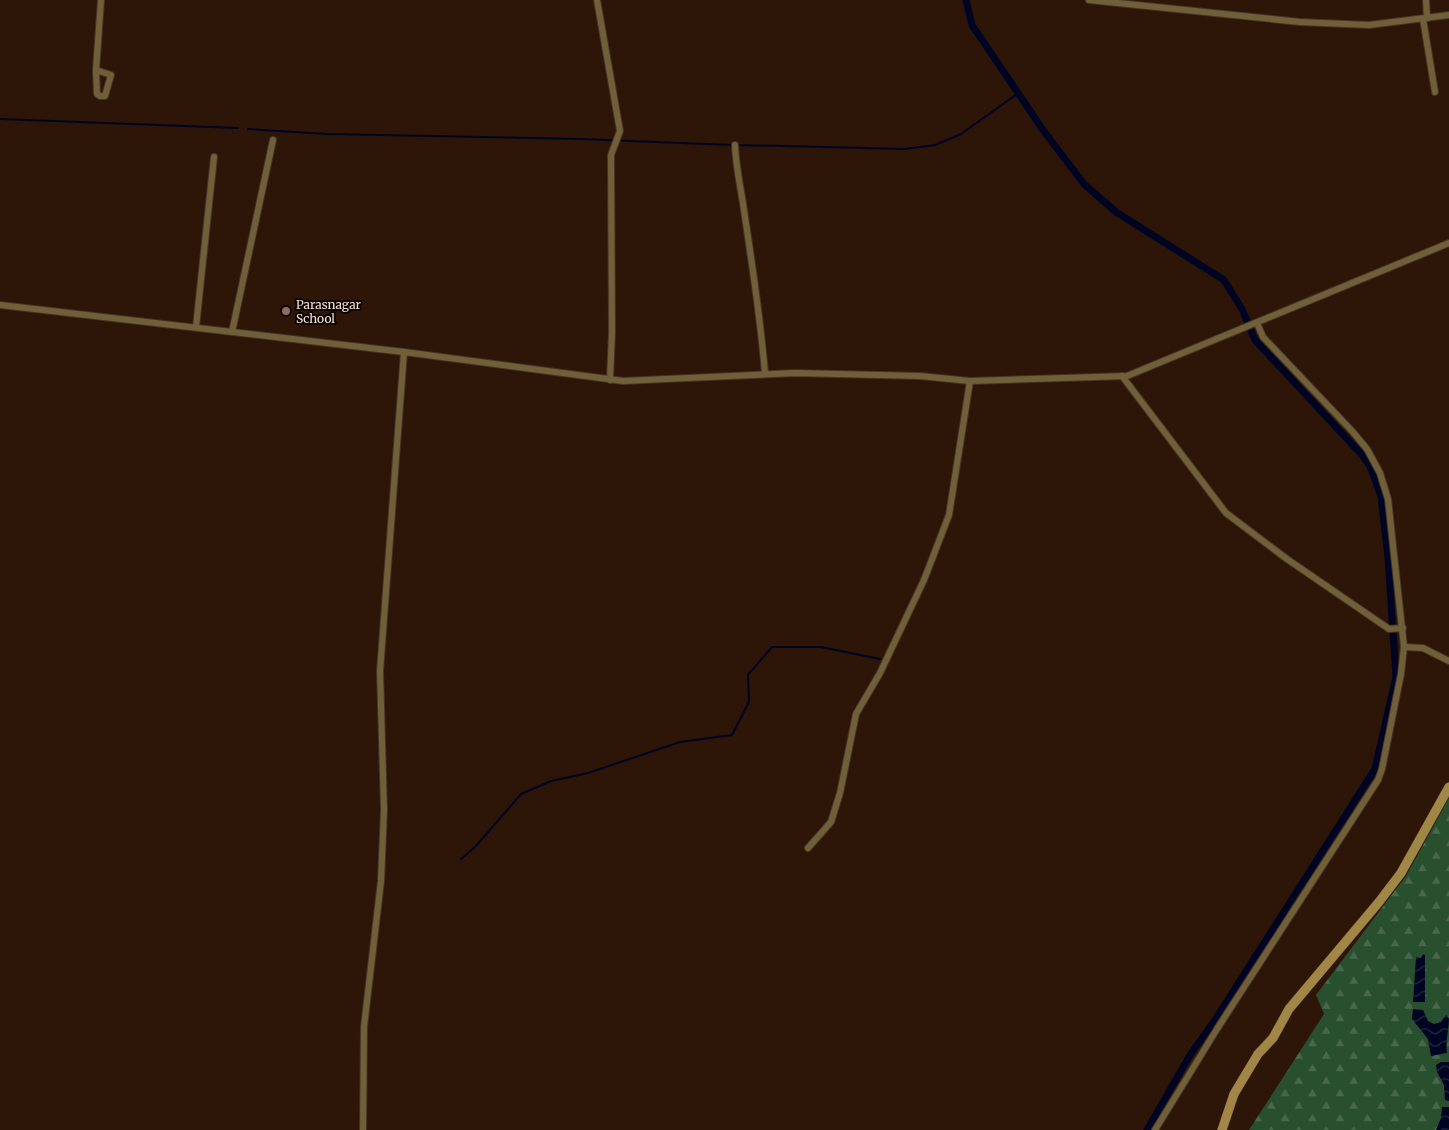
<svg xmlns="http://www.w3.org/2000/svg" width="1449" height="1130" viewBox="0 0 1449 1130" font-family="Merriweather,serif">
	<defs>
		<pattern id="forest-firs" width="22" height="20" patternUnits="userSpaceOnUse" patternTransform="scale(1.25)"><rect width="22" height="20" fill="#284f2e"/><path d="M5 1l3.5 6h-7zM16 11l3.5 6h-7z" fill="#48684c"/></pattern>
		<pattern id="water-waves" width="16" height="10" patternUnits="userSpaceOnUse" patternTransform="scale(1.25)"><rect width="16" height="10" fill="#000423"/><path d="M0 5q4-4 8 0t8 0" fill="none" stroke="#262842"/></pattern>
	</defs>
	<rect width="100%" height="100%" fill="#2d1508"/>
	<path fill="url(#forest-firs)" d="M1449,798V1130H1249L1324,1014L1316,995L1406,876Z"/>
	<g fill="url(#water-waves)">
		<path d="M1423,954L1425,955V1002H1413L1416,957L1421,958Z"/>
		<path d="M1413,1009L1423,1010L1428,1021L1434,1024L1441,1022L1446,1015L1449,1018C1449,1030 1445,1041 1447,1053L1431,1056L1428,1039L1412,1019Z"/>
		<path d="M1441,1062H1449V1101L1445,1100L1444,1085L1437,1072L1436,1065Z"/>
		<path d="M1442,1107H1449V1130H1436L1441,1118Z"/>
	</g>
	<g fill="none" stroke-linecap="round" stroke-linejoin="round">
		<g stroke="#000423" stroke-width="2">
			<path d="M0,119L238,128"/>
			<path d="M248,129L327,134L580,139L733,145"/>
			<path d="M737,145L905,149L935,145L961,134L1017,94"/>
			<path d="M461,859L476,846L521,794L551,781L588,773L680,742L732,735L749,702L748,675L772,647H821L880,659"/>
		</g>
		<path stroke="#000423" stroke-width="7" d="M966,0L972,25L1043,130L1084,184L1116,212L1224,280L1242,309L1255,340L1362,455L1370,466L1381,496L1388,557L1396,677L1375,769L1215,1020L1190,1055L1147,1130"/>
		<g stroke="#493225" stroke-width="8">
			<g id="street">
				<path d="M597,0L620,131L611,155L612,332L610,380"/>
				<path d="M1089,0L1300,22L1369,25L1449,15"/>
				<path d="M1426,0L1427,18"/>
				<path d="M1423,19L1435,92"/>
				<path d="M96,70L111,75L105,96H100L97,94L96,70L101,0"/>
				<path d="M735,145C736,170 742,193 745,217C753,270 761,322 765,374"/>
				<path d="M0,305L404,352L623,381L795,373L920,376L970,381L1127,376L1449,243"/>
				<path d="M196,327L214,157"/>
				<path d="M232,332L273,140"/>
				<path d="M1122,376L1226,513L1287,559L1389,629L1403,628"/>
				<path d="M1404,647L1423,648L1449,661"/>
				<path d="M808,848L831,822L840,793L856,714L880,673L924,580L949,515L970,381"/>
				<path d="M363,1130L364,1027L381,881L384,810L380,671L404,352"/>
				<path d="M1155,1130L1217,1029L1378,780L1382,769L1401,674L1404,647L1388,499L1380,473L1367,449L1352,431L1263,337L1257,323"/>
			</g>
		</g>
		<g stroke="#493225" stroke-width="10">
			<path id="secondary" d="M1222,1130L1234,1094L1258,1054L1273,1038L1289,1009L1379,902L1401,873L1449,787"/>
		</g>
		<use href="#street" stroke="#706039" stroke-width="6"/>
		<use href="#secondary" stroke="#a08746" stroke-width="9"/>
	</g>
	<circle fill="#8d6e63" stroke="#0e0402" stroke-width="2" cx="286" cy="311" r="5"/>
	<g text-anchor="middle" dominant-baseline="central" stroke-width="4" stroke-linejoin="round" paint-order="stroke">
		<g font-size="12" fill="#f3e1d8" stroke="#0e0402" text-anchor="start">
			<text x="296" y="304">Parasnagar<tspan x="296" dy="14">School</tspan></text>
		</g>
	</g>
</svg>
